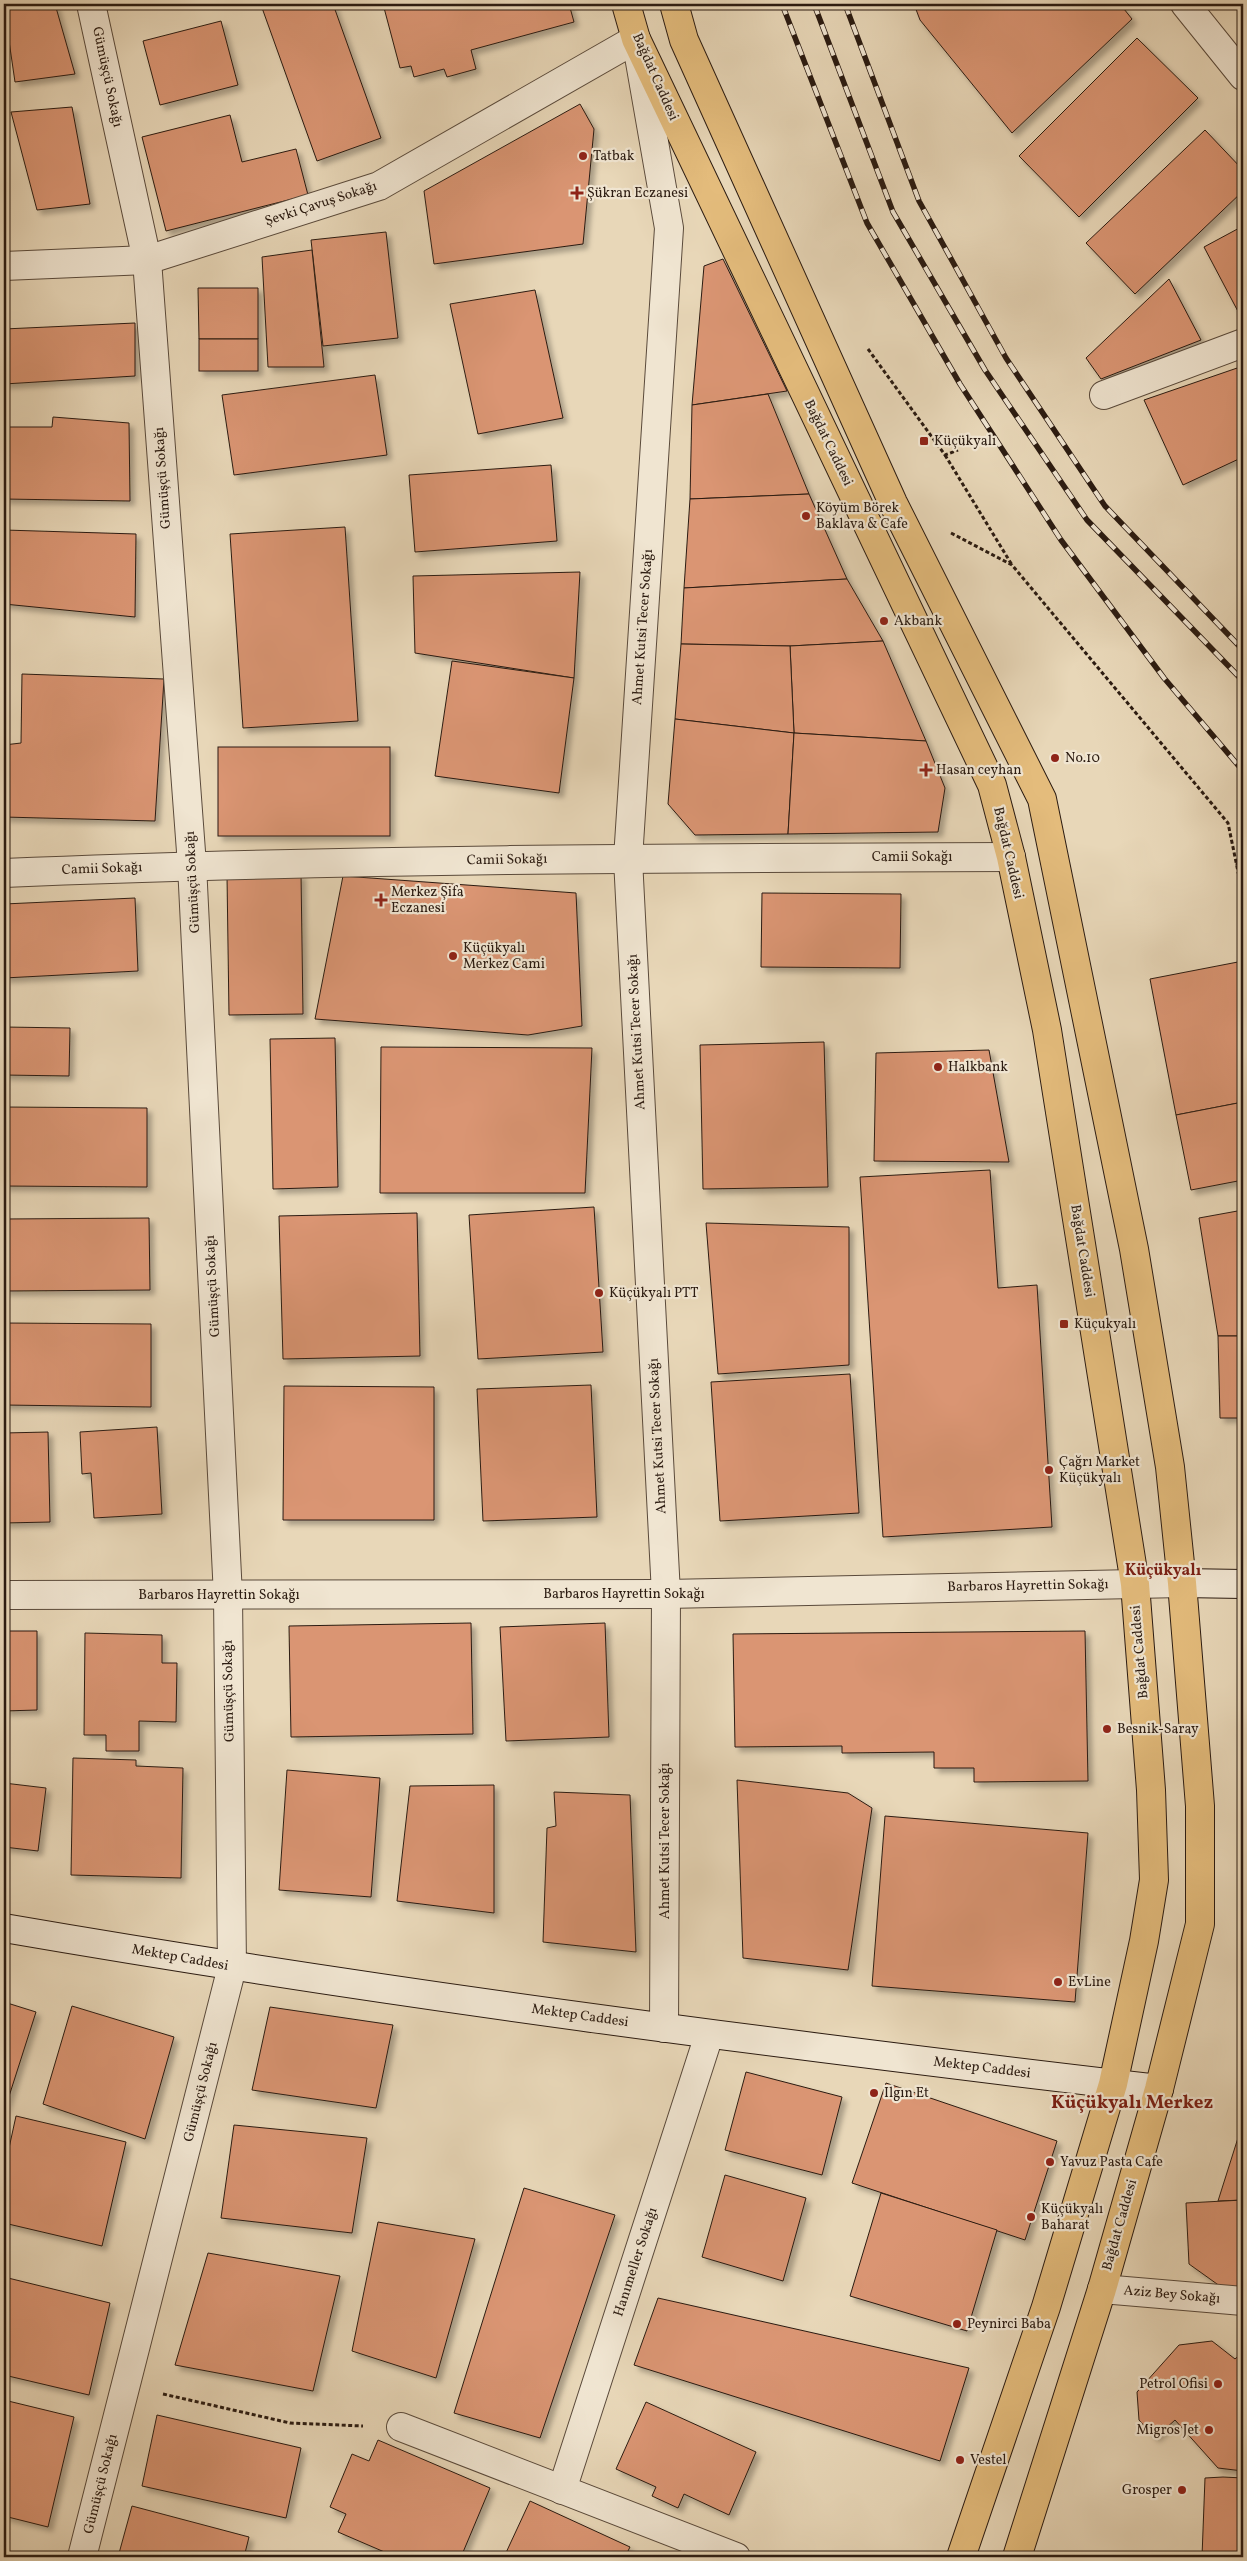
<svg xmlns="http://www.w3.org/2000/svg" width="1247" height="2561" viewBox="0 0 1247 2561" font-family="Vollkorn,serif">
	<defs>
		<filter id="shadow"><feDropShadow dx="4.5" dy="4.5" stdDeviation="2.5" flood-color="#0004"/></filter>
	</defs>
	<rect width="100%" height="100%" fill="#e8d7b8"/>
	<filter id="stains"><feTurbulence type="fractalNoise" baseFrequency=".004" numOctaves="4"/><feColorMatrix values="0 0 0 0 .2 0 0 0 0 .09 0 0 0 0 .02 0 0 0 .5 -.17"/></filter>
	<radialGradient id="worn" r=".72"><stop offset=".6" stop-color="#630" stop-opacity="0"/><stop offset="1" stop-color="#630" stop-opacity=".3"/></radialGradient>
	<g fill="#da9573" stroke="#2b1b11" filter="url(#shadow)">
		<path d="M4,4H55L75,74L15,82L8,34H4Z"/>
		<path d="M264,4H333L381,138L317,161L261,5Z"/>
		<path d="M383,4H569L574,22L471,50L476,69L447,77L444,69L414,77L411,66L400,68Z"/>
		<path d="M914,4H1120L1132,19L1012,133L920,20Z"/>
		<path d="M221,21L238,85L160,105L143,41Z"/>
		<path d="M1137,38L1198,98L1079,217L1019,156Z"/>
		<path d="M580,104L594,129L583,244L434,264L424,191Z"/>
		<path d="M72,107L90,204L37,210L11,112Z"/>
		<path d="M230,115L242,162L296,149L308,195L166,231L142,137Z"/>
		<path d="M1205,130L1243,170V191L1135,294L1086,243Z"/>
		<path d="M1243,226V319H1242L1204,247Z"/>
		<path d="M386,232L398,338L323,346L311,240Z"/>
		<path d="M312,250L324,367H268L262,257Z"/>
		<path d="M723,259L787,391L692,405L704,266Z"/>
		<path d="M1169,279L1201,340L1101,379L1086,358Z"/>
		<path d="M198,288H258V339H199Z"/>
		<path d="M535,290L563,418L478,434L450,304Z"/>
		<path d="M135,323V376L4,384V329Z"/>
		<rect x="199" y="339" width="59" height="32"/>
		<path d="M1243,366V457L1183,485L1144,400Z"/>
		<path d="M375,375L387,455L234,475L222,395Z"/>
		<path d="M768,394L809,494L690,499L692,405Z"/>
		<path d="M53,417L129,423L130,501L4,499V427H52Z"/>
		<path d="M551,465L557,541L415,552L409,475Z"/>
		<path d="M809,494L847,579L684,588L690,499Z"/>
		<path d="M345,527L358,721L243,728L230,534Z"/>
		<path d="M4,530L136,534L135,617L4,604Z"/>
		<path d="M580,572L574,678L415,653L413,576Z"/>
		<path d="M847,579L883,641L790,646L681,644L684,588Z"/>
		<path d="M883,641L926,741L794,733L790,646Z"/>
		<path d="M681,644L790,646L794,733L675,719Z"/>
		<path d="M452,661L574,678L559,793L435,776Z"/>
		<path d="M22,674L164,679L155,821L4,817V745L21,743Z"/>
		<path d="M675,719L794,733L788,834L695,835L668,804Z"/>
		<path d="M794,733L926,741L945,788L938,832L788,834Z"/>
		<rect x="218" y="747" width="172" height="89"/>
		<path d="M301,874L303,1014L229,1015L227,876Z"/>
		<path d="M343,876L576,893L582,1026L528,1035L315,1019Z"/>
		<path d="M762,893L901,894L900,968L761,967Z"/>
		<path d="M135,898L138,971L4,978V904Z"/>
		<path d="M1243,961V1102L1176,1115L1150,979Z"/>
		<path d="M4,1027L70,1028L69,1076L4,1075Z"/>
		<path d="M335,1038L338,1187L273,1189L270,1039Z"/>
		<path d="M824,1042L828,1187L703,1189L700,1045Z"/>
		<path d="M381,1047L592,1048L585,1193H380Z"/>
		<path d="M989,1050L1009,1162L874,1161L876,1053Z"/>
		<path d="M1243,1102V1180L1191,1190L1176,1115Z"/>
		<path d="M4,1107L147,1108V1187L4,1186Z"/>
		<path d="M990,1170L998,1288L1037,1285L1052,1527L883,1537L860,1177Z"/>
		<path d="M594,1207L603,1352L478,1359L469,1215Z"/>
		<path d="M1243,1210V1336H1218L1199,1218Z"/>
		<path d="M417,1213L420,1356L283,1359L279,1216Z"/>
		<path d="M149,1218L150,1290L4,1291V1219Z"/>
		<path d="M706,1223L849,1227V1365L718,1374Z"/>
		<path d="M4,1323L151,1324V1407L4,1405Z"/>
		<path d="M1218,1336H1243V1418H1220Z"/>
		<path d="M850,1374L859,1513L720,1521L711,1382Z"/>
		<path d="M591,1385L597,1517L483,1521L477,1389Z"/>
		<path d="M284,1386L434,1387V1520H283Z"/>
		<path d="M157,1427L162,1514L94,1518L91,1473L82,1474L80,1432Z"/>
		<path d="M48,1432L50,1522L4,1523V1433Z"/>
		<path d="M471,1623L473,1734L291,1737L289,1626Z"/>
		<path d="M605,1623L609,1737L506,1741L500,1627Z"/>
		<path d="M4,1631H37V1710L4,1711Z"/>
		<path d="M1085,1631L1088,1781L974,1782V1768H934V1752L842,1753V1746L735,1747L733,1634Z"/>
		<path d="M85,1633L162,1635V1663H177L176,1722L139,1721V1751H106V1735H84Z"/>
		<path d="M73,1758L136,1760V1766L183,1768L181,1878L71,1875Z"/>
		<path d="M287,1770L380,1778L371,1897L279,1890Z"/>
		<path d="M737,1780L848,1793L872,1808L848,1970L743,1958Z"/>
		<path d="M4,1783L46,1788L38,1851L4,1847Z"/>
		<path d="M494,1785V1913L397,1901L410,1786Z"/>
		<path d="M554,1792L630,1795L636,1952L543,1942L547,1828L556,1826Z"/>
		<path d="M885,1816L1088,1833L1075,2002L872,1986Z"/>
		<path d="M4,2002L36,2012L4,2112Z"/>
		<path d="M72,2006L174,2037L145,2139L43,2104Z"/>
		<path d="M270,2007L393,2025L376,2108L252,2090Z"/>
		<path d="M746,2072L842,2097L822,2175L725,2150Z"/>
		<path d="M886,2083L1057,2141L1025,2240L852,2183Z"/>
		<path d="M16,2116L126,2142L102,2246L4,2223V2171Z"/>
		<path d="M1243,2122V2200L1218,2201Z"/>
		<path d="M234,2125L367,2138L352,2233L221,2218Z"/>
		<path d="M725,2175L806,2198L783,2281L702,2257Z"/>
		<path d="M524,2188L615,2215L540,2438L454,2413Z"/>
		<path d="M881,2193L997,2230L967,2331L850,2296Z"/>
		<path d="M1243,2200V2288L1224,2289L1189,2264L1186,2203Z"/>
		<path d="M378,2222L475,2239L436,2378L352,2351Z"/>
		<path d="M208,2253L340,2276L313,2391L175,2365Z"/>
		<path d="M4,2277L110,2303L89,2395L4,2375Z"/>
		<path d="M658,2298L969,2368L940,2461L634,2365Z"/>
		<path d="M1212,2341L1235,2359L1243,2352V2471L1218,2468L1175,2420L1155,2438L1139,2420L1137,2392L1179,2345Z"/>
		<path d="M4,2400L74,2417L48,2527L4,2516Z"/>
		<path d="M646,2402L756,2452L729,2515L684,2494L678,2508L652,2496L656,2487L616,2469Z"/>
		<path d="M157,2415L301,2448L286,2518L142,2486Z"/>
		<path d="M378,2440L490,2488L461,2557H396L338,2532L346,2514L330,2507L352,2454L369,2461Z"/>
		<path d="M1223,2477L1243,2478V2557H1202L1205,2478Z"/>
		<path d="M530,2501L630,2547L625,2557H504Z"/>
		<path d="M132,2506L249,2537L244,2557H118Z"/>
	</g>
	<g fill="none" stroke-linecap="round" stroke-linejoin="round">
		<g stroke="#5a4a3b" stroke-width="30">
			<g id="street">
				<path d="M1185,4L1243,76"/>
				<path d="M4,266L147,260L379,186L636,39L669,228L628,859L666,1594L664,2028"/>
				<path d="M1104,395L1243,343"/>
				<path d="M4,873C339,859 675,858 1011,857"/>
				<path d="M4,1595L666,1594L1182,1583"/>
				<path d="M1102,2289L1243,2301"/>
				<path d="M401,2427L736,2557"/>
				<path d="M562,2490L709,2035"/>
				<path d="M82,2557L232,1967L228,1596L192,865L147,260L91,4"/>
			</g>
		</g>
		<g stroke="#2b1b11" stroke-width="30">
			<g id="secondary">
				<path d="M1182,1583L1243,1584"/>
				<path d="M4,1928C387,1994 773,2044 1159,2089"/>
			</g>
		</g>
		<g stroke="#2b1b11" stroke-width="30">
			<g id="primary">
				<path d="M626,4L636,39L992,785L1011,857L1047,1030L1135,1584L1151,1790L1154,1880L1144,1941L1113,2084L1046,2307L961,2557"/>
				<path d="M674,4L684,40L893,503L1042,799L1134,1249L1170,1467L1182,1583L1200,1806V1924L1159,2089L1102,2289L1017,2557"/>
			</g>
		</g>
		<g stroke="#2b1b11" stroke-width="3" stroke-dasharray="4 2.5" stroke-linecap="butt">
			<path d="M868,349L945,455L958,450"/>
			<path d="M945,455L1012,565"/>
			<path d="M951,533L1012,565L1228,823L1243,896"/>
			<path d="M1236,863L1243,868"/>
			<path d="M163,2394L290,2423L363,2426"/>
		</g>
		<use href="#street" stroke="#f0e5d1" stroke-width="28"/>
		<use href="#secondary" stroke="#f0e5d1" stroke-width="28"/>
		<use href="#primary" stroke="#e4bc7c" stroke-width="28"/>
		<g stroke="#2b1b11" stroke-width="5.5">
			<g id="rail">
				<path d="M782,4L867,223L960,384L1061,540L1164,678L1243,771"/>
				<path d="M814,4L893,212L985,370L1087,520L1243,681"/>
				<path d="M845,4L919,201L1006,358L1105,506L1243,650"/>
			</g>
		</g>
		<use href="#rail" stroke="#f0e5d1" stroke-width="4" stroke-dasharray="11" stroke-linecap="butt"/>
	</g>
	<g fill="#8f2418" stroke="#f0e5d1" stroke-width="2">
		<circle cx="583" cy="156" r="5"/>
		<path d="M574.5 185.5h5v5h5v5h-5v5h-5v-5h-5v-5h5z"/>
		<rect x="919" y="436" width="10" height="10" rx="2.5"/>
		<circle cx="806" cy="516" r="5"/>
		<circle cx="884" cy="621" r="5"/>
		<circle cx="1055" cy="758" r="5"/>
		<path d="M923.5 762.5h5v5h5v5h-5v5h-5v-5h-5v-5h5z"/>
		<path d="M378.5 892.5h5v5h5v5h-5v5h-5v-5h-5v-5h5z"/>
		<circle cx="453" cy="956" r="5"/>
		<circle cx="938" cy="1067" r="5"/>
		<circle cx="599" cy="1293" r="5"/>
		<rect x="1059" y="1319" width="10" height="10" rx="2.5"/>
		<circle cx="1049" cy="1470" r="5"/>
		<circle cx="1107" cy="1729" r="5"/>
		<circle cx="1058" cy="1982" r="5"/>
		<circle cx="874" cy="2093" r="5"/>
		<circle cx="1050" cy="2162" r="5"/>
		<circle cx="1031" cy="2217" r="5"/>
		<circle cx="957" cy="2324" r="5"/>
		<circle cx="1218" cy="2384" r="5"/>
		<circle cx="1209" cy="2430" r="5"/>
		<circle cx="960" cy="2460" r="5"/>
		<circle cx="1182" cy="2490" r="5"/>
	</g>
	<g text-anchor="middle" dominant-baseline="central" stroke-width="4.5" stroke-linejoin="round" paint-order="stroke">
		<g font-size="14" fill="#2b1b11" stroke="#f0e5d1">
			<text transform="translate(107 77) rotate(78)">Gümüşçü Sokağı</text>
			<text transform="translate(655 77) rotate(66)">Bağdat Caddesi</text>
			<text transform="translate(321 204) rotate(-18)">Şevki Çavuş Sokağı</text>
			<text transform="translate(828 443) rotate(64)">Bağdat Caddesi</text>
			<text transform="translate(163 478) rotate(-94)">Gümüşçü Sokağı</text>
			<text transform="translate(643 627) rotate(-86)">Ahmet Kutsi Tecer Sokağı</text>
			<text transform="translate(1008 853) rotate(77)">Bağdat Caddesi</text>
			<text x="912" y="857">Camii Sokağı</text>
			<text transform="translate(507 860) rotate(-1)">Camii Sokağı</text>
			<text transform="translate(102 869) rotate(-2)">Camii Sokağı</text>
			<text transform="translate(193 882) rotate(-93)">Gümüşçü Sokağı</text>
			<text transform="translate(637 1032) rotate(-93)">Ahmet Kutsi Tecer Sokağı</text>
			<text transform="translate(1082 1251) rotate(81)">Bağdat Caddesi</text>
			<text transform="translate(213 1286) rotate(-93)">Gümüşçü Sokağı</text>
			<text transform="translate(658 1436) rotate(-93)">Ahmet Kutsi Tecer Sokağı</text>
			<text transform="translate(1028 1586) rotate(-1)">Barbaros Hayrettin Sokağı</text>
			<text x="624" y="1594">Barbaros Hayrettin Sokağı</text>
			<text x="219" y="1595">Barbaros Hayrettin Sokağı</text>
			<text transform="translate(1140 1652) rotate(-95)">Bağdat Caddesi</text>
			<text transform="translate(229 1691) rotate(-91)">Gümüşçü Sokağı</text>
			<text transform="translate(665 1841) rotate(-90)">Ahmet Kutsi Tecer Sokağı</text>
			<text transform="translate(180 1958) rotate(10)">Mektep Caddesi</text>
			<text transform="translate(580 2016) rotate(8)">Mektep Caddesi</text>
			<text transform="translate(982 2068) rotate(7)">Mektep Caddesi</text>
			<text transform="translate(201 2092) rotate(-76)">Gümüşçü Sokağı</text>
			<text transform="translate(1120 2225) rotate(-74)">Bağdat Caddesi</text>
			<text transform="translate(636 2262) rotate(-72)">Hanımeller Sokağı</text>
			<text transform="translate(1172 2295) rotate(5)">Aziz Bey Sokağı</text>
			<text transform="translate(101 2484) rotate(-76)">Gümüşçü Sokağı</text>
		</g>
		<g font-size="14" fill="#2b1b11" stroke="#f0e5d1" text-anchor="start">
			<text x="593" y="156">Tatbak</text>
			<text x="587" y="193">Şükran Eczanesi</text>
			<text x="934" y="441">Küçükyalı</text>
			<text x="816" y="508">Köyüm Börek<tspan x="816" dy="16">Baklava &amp; Cafe</tspan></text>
			<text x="894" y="621">Akbank</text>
			<text x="1065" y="758">No.10</text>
			<text x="936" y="770">Hasan ceyhan</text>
			<text x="391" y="892">Merkez Şifa<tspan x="391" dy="16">Eczanesi</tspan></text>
			<text x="463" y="948">Küçükyalı<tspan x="463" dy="16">Merkez Cami</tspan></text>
			<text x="948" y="1067">Halkbank</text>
			<text x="609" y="1293">Küçükyalı PTT</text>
			<text x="1074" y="1324">Küçukyalı</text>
			<text x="1059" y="1462">Çağrı Market<tspan x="1059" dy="16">Küçükyalı</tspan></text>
			<text x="1117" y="1729">Besnik-Saray</text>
			<text x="1068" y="1982">EvLine</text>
			<text x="884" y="2093">Ilgın Et</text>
			<text x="1060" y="2162">Yavuz Pasta Cafe</text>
			<text x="1041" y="2209">Küçükyalı<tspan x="1041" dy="16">Baharat</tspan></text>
			<text x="967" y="2324">Peynirci Baba</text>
			<text x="1208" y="2384" text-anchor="end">Petrol Ofisi</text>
			<text x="1199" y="2430" text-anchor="end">Migros Jet</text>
			<text x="970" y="2460">Vestel</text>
			<text x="1172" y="2490" text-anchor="end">Grosper</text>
		</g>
		<g font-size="16" font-weight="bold" fill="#7a1f14" stroke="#f0e5d1">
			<text x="1163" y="1571">Küçükyalı</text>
		</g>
		<g font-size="19" font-weight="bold" fill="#7a1f14" stroke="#f0e5d1">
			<text x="1132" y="2103">Küçükyalı Merkez</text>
		</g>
	</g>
	<rect width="1247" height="2561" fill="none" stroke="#e8d7b8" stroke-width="20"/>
	<rect x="5" y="5" width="1237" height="2551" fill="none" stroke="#2b1b11" stroke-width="2.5"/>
	<rect x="10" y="10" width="1227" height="2541" fill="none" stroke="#2b1b11"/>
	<rect width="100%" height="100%" filter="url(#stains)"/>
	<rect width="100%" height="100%" fill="url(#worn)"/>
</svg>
